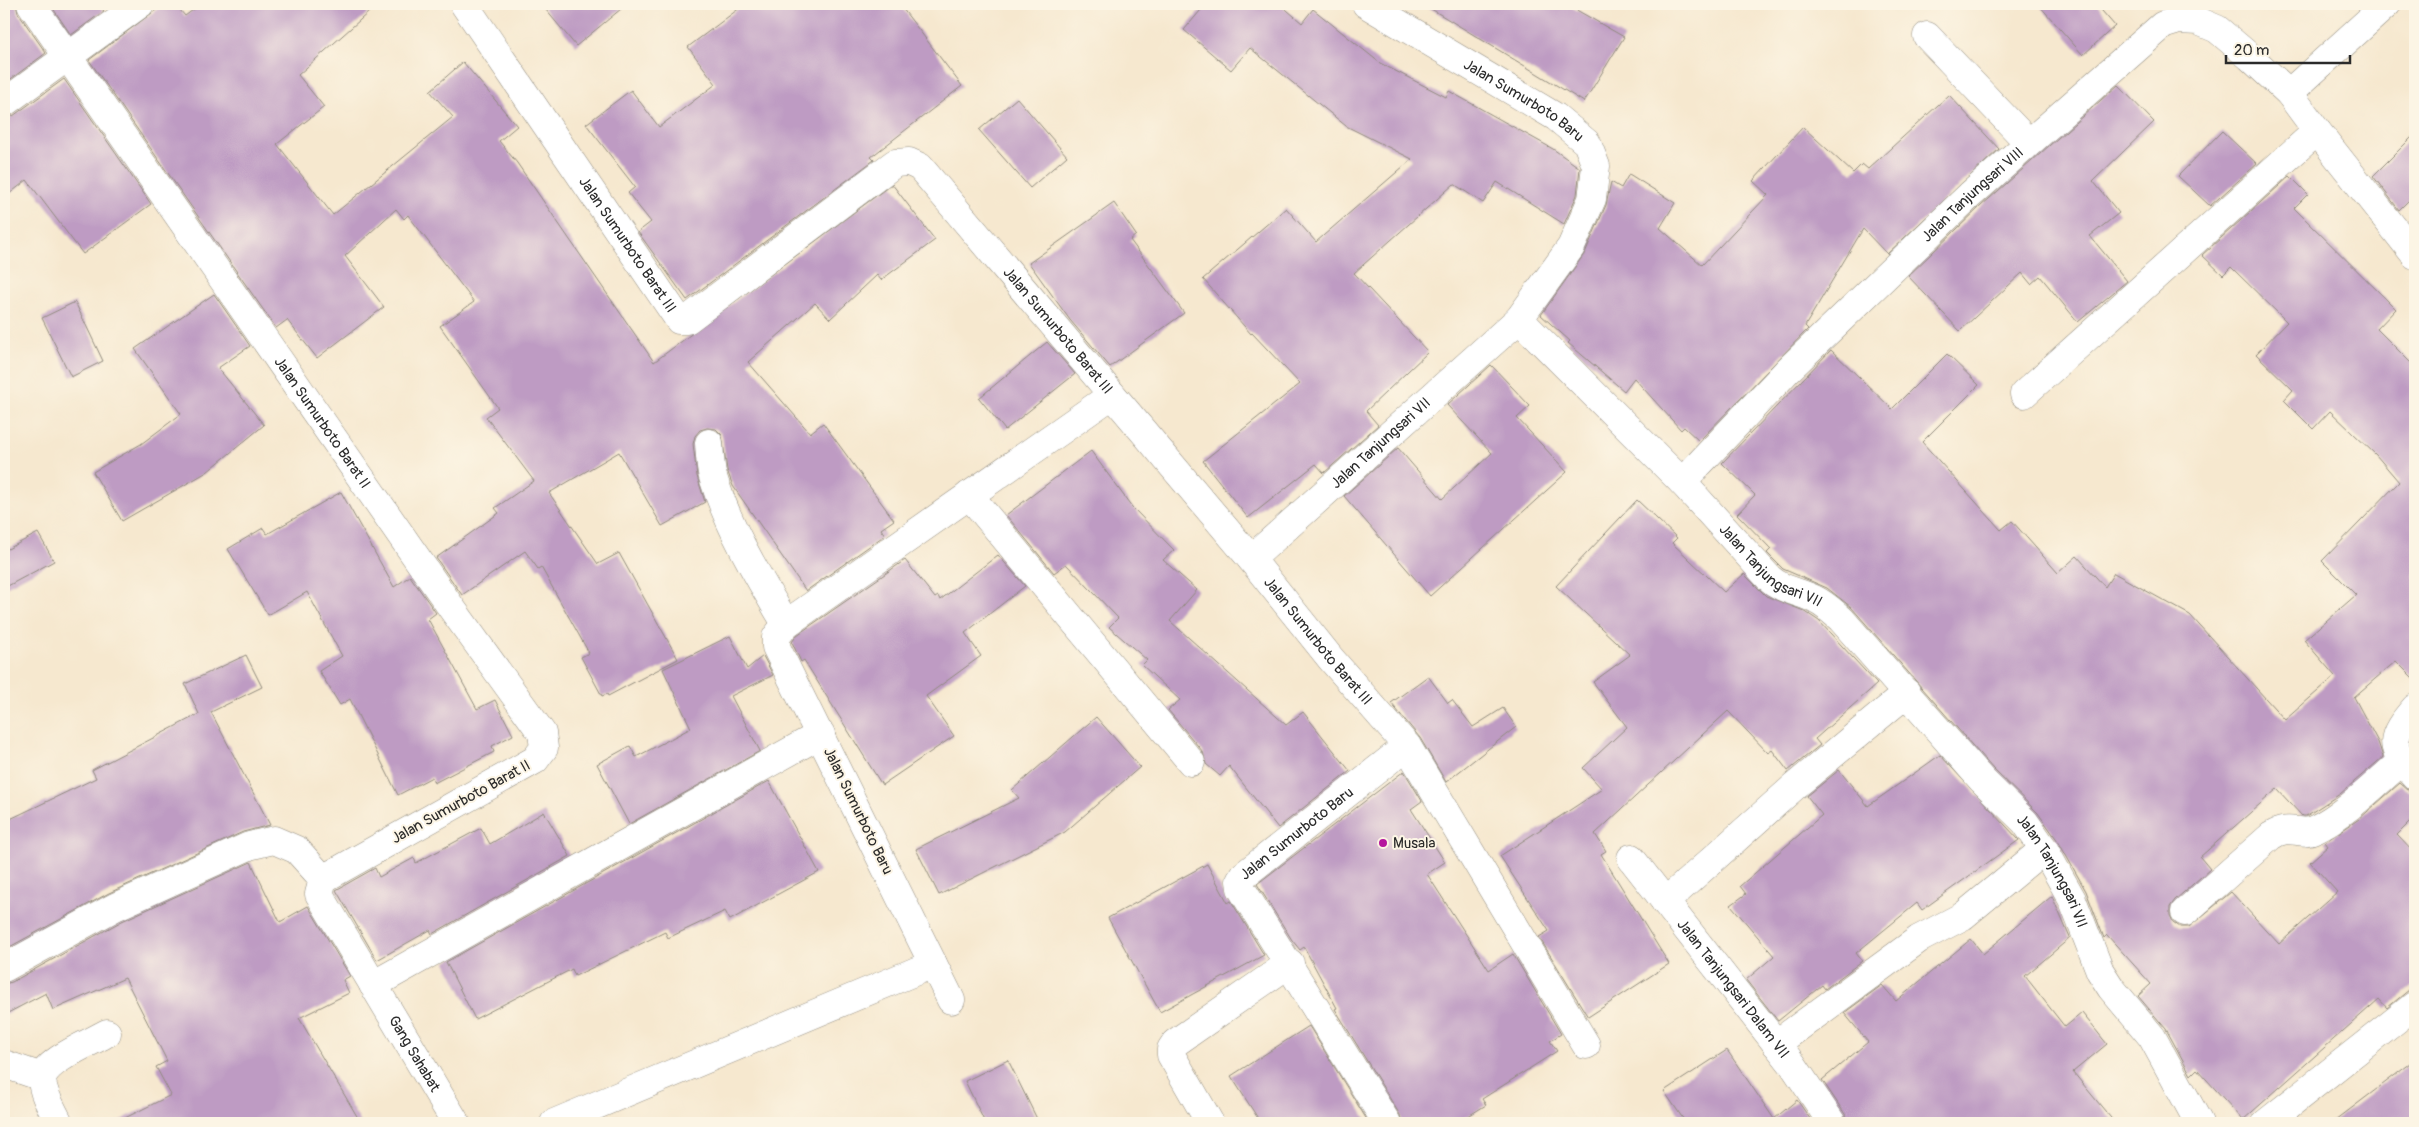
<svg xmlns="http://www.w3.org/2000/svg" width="2419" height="1127" viewBox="0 0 2419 1127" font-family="Pangolin,sans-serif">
	<rect width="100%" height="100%" fill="#fcf5e5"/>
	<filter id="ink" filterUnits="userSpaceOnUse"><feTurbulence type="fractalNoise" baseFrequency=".02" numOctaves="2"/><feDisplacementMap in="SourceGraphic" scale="10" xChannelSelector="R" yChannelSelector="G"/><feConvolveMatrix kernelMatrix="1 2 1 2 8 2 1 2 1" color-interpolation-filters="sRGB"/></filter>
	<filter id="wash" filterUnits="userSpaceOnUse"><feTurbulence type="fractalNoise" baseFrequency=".0096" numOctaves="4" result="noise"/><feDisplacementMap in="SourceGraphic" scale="20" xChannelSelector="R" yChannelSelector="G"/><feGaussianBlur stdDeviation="1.12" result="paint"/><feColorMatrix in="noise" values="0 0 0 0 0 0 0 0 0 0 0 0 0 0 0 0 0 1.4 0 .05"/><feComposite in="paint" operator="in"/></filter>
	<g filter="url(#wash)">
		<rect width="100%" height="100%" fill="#f6e8cf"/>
		<g id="blocks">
			<g fill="#be9bc3">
				<path d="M4,4H16L18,13L46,53L4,84Z"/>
				<path d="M50,4H98L104,11L71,35Z"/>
				<path d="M164,4H175L185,16L201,4H378L298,75L324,107L277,144L333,215L453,117L430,91L463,62L517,126L499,141L517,163L654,362L892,184L935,240L881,280L877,275L830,319L815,303L748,362L810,433L823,423L894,520L881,529L885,535L806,591L733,486L727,470L722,435L716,429L707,428L700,430L695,436L693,444L697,476L705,502L662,526L619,452L549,493L598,564L619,553L678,659L608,696L607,694L602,696L581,657L589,653L541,567L538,569L525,551L462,595L436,558L499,513L495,508L534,481L486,417L498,408L440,326L474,302L408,215L404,219L396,209L345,256L384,307L317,358L287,320L276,328L89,60Z"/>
				<path d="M541,4H627L576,46Z"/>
				<path d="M745,4H899L962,86L871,157L874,160L687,300L638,232L651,222L628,193L635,187L586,124L631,90L659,127L716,84L688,47Z"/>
				<path d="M1206,4H1280L1302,23L1313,9L1380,63L1446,97L1449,91L1553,149L1580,168L1577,195L1564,224L1497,182L1483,203L1454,184L1354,273L1428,352L1366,411L1378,425L1324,473L1316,464L1248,518L1203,461L1300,384L1252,333L1251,334L1203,279L1286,208L1316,242L1412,159L1346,126L1250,48L1231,70L1184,30Z"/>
				<path d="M1423,4H1566L1624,37L1584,102Z"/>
				<path d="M2038,4H2096L2115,26L2083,55Z"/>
				<path d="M64,79L151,204L83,254L27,180L4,198V118L13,116Z"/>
				<path d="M2118,85L2154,122L2093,181L2119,213L2090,236L2127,281L2078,322L2040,276L2031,284L2022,273L1960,331L1908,276L1981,206Z"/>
				<path d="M1949,95L1999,149L1887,254L1863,229L1805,326L1808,329L1699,441L1684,427L1681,430L1634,378L1624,391L1568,343L1570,341L1541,315L1585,253L1606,205L1611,182L1621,188L1629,174L1675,203L1660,228L1702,265L1768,195L1753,181L1803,127L1853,173L1862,164L1868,169Z"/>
				<path d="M1017,98L1067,156L1030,188L979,130Z"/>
				<path d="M2222,131L2257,164L2210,206L2178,176Z"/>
				<path d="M2415,134V194L2399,210L2373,176Z"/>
				<path d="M2290,176L2308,194L2294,208L2396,309L2377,329L2415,367V680L2396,661L2354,697L2378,742L2383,757L2340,794L2306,816H2302L2277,789L2200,857L2210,869L2175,900L2170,907V915L2173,922L2180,927H2189L2231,892L2279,944L2337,892L2310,862L2328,846L2325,842L2359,819L2400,783L2409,791L2415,792V817L2397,835L2415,854V985L2387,1008L2379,999L2243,1120L2197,1069L2191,1075L2166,1029L2138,996L2151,984L2107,935L2104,938L2086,891L2058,841L2038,813L1993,769L1851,607L1827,588L1783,569L1767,553L1771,549L1737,514L1755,495L1722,463L1831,350L1892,409L1947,354L1979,385L1922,442L2001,530L2012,521L2058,573L2077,556L2105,587L2114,573L2190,615L2285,720L2335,676L2304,640L2356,595L2322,561L2399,482L2376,455L2330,411L2313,429L2284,400L2293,390L2256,354L2287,322L2231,267L2223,275L2202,255Z"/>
				<path d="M1114,203L1136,235L1130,240L1184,313L1110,367L1070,320L1029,263Z"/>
				<path d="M214,294L250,346L218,368L264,425L207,472L122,521L93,472L141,444L181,414L135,349Z"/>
				<path d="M75,302L103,361L71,377L42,318Z"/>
				<path d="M1047,342L1075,374L1005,430L979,398Z"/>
				<path d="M1491,365L1530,406L1517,418L1567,472L1430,596L1344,496L1398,448L1442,499L1492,453L1447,405Z"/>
				<path d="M1091,451L1132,507L1174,550L1163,560L1197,590L1170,621L1286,725L1303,712L1350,771L1278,828L1229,766L1220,776L1206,764L1203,752L1168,710L1180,700L1142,665L1147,660L1109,627L1118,618L1066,564L1054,573L1006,515Z"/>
				<path d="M341,492L394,587L410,576L436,613L428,619L477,709L495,700L513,735L492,746L494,752L434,783L432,777L398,795L350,699L340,705L319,671L342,656L307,592L268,615L228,549L263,528L267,534Z"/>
				<path d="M1637,500L1677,538L1672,543L1724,592L1744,574L1766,596L1804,611L1819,621L1877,684L1815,739L1820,745L1788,771L1772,750L1768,753L1728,711L1595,834L1606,851L1601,854L1669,964L1588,1017L1539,937L1549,931L1500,856L1602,789L1583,768L1627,727L1593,682L1630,655L1556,586Z"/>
				<path d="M38,533L54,561L4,588V551Z"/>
				<path d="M998,555L1025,586L965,633L981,656L926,696L954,736L882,785L804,660L801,662L792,642L797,635L905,560L935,598L938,596L940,600Z"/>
				<path d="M730,636L747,669L763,656L773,675L731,696L760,751L629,824L597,764L630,746L636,757L691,728L663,669Z"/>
				<path d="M246,655L262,687L211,712L270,825L243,832L109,893L4,950V822L96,778L92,770L199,714L185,684Z"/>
				<path d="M1428,676L1448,703L1452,700L1473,727L1503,708L1516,727L1446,782L1420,738L1391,703Z"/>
				<path d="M1096,717L1140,767L1065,832L939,895L916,849L1019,798L1012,790Z"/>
				<path d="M1940,755L2019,840L1922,910L1917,903L1856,953L1862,961L1825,989L1822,985L1778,1021L1746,980L1774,956L1731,905L1746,894L1740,886L1822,815L1807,796L1839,770L1868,806Z"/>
				<path d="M1404,771L1422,801L1411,809L1445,862L1427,874L1489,970L1513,954L1561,1034L1550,1041L1557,1051L1482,1099L1486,1105L1457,1123H1402L1400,1115L1335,1009L1337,1008L1304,947L1300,950L1292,940L1257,884Z"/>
				<path d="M769,781L819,872L730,920L725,911L668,938L665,932L575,976L572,969L475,1019L446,962Z"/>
				<path d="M544,812L570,856L432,934L430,930L377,960L336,890L375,868L379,877L414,858L416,863L481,828L490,844Z"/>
				<path d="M251,862L280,922L308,906L350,976L343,980L349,993L299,1018L361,1123H115L171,1095L156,1067L167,1061L125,978L53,1010L46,993L4,1015V984L12,982L122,921Z"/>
				<path d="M1207,864L1228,903L1231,901L1264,955L1160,1012L1108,918Z"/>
				<path d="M2052,896L2070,938L2025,976L2065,1027L2082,1013L2107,1044L2073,1072L2115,1123H1847L1845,1114L1822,1080L1868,1042L1844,1013L1882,985L1896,1001L1971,939L1983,954Z"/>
				<path d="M1309,1026L1369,1123H1261L1231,1076Z"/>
				<path d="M1727,1050L1774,1119L1797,1100L1813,1123H1686L1664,1091Z"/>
				<path d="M1008,1060L1039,1123H985L965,1081Z"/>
				<path d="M2415,1060V1123H2332Z"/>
			</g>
		</g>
	</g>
	<g filter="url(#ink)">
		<use href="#blocks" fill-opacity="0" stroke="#908a7d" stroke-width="1"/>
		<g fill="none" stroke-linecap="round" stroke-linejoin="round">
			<g stroke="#908a7d" stroke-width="29">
				<g id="minor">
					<path id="s1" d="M31,4L453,610L542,733L544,748L535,760L323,879L319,894L456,1123"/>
					<path id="s2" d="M464,4L679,320H687L895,163L909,162L920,167L1251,559L1331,659L1407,746L1586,1045"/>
					<path id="s3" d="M1366,4L1556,117L1587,143L1596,166L1592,199L1571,247L1519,319"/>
					<path d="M1927,36L2028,142"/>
					<path d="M2289,93L2387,4"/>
					<path d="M4,103L140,4"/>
					<path d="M2024,394L2317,131"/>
					<path d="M709,443C710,454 710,467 713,477C729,529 759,578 786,624"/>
					<path id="s4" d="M1682,482L1788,370L1970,195L2163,25L2179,20L2198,21L2217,29L2250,57L2289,93L2317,131L2415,255"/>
					<path d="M969,495L1191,762"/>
					<path id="s5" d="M1251,559L1519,319L1682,482L1769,578C1783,591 1799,591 1816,600C1826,605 1833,612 1841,619L1982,780L2025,822L2044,849L2072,899L2100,971L2111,988L2152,1037L2199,1123"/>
					<path d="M2415,708C2389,738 2388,746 2415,776"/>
					<path id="s6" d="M1631,858L1793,1065L1832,1123"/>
					<path d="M1665,902L1795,786L1907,693"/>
					<path d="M2185,912L2271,836C2291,823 2299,837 2315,829C2346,814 2376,783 2402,761"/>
					<path d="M4,968L115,907L249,846L274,840L297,850L323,879"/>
					<path d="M373,985L821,734"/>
					<path d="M951,1000L776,647V637L786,624L1112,395"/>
					<path d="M1776,1044L1919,939L1963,916L2044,849"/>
					<path d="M4,1064L42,1077"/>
					<path d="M59,1123C53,1110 43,1095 42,1080C42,1062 92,1042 107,1033"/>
					<path d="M554,1123L933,964"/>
					<path d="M1210,1123L1171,1055V1049L1175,1043L1290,963"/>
					<path id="s7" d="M1387,1123L1241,888L1240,881L1244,875L1407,746"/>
					<path d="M2266,1123L2415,1005"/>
				</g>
			</g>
			<use href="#minor" stroke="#fff" stroke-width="28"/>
		</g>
	</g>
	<circle fill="#b5179e" stroke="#fcf5e5" stroke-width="2" cx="1383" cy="843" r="5"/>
	<g text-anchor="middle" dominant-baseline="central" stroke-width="4" stroke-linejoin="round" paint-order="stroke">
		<g font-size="15" fill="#2b2b2b" stroke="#fcf5e5">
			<text stroke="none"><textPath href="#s3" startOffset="185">Jalan Sumurboto Baru</textPath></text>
			<text stroke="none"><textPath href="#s4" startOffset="409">Jalan Tanjungsari VIII</textPath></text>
			<text stroke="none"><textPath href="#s2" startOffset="291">Jalan Sumurboto Barat III</textPath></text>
			<text stroke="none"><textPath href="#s2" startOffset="891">Jalan Sumurboto Barat III</textPath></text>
			<text stroke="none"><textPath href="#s1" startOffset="510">Jalan Sumurboto Barat II</textPath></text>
			<text stroke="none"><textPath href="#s5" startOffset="174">Jalan Tanjungsari VII</textPath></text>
			<text stroke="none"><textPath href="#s5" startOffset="714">Jalan Tanjungsari VII</textPath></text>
			<text stroke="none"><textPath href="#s2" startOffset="1296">Jalan Sumurboto Barat III</textPath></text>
			<text transform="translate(461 802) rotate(-29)">Jalan Sumurboto Barat II</text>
			<text transform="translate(858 811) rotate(64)">Jalan Sumurboto Baru</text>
			<text stroke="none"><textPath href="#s7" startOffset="358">Jalan Sumurboto Baru</textPath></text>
			<text stroke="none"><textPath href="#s5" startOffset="1134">Jalan Tanjungsari VII</textPath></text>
			<text stroke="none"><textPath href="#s6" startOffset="166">Jalan Tanjungsari Dalam VII</textPath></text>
			<text stroke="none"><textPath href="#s1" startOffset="1365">Gang Sahabat</textPath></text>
		</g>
		<g font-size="15" fill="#2b2b2b" stroke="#fcf5e5" text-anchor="start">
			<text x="1393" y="843">Musala</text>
		</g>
	</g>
	<rect width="2419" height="1127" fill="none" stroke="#fcf5e5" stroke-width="20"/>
	<path d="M2226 55v8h124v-8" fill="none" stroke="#2b2b2b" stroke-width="2.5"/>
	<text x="2234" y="55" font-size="15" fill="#2b2b2b" stroke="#fcf5e5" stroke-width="4" paint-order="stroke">20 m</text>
</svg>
